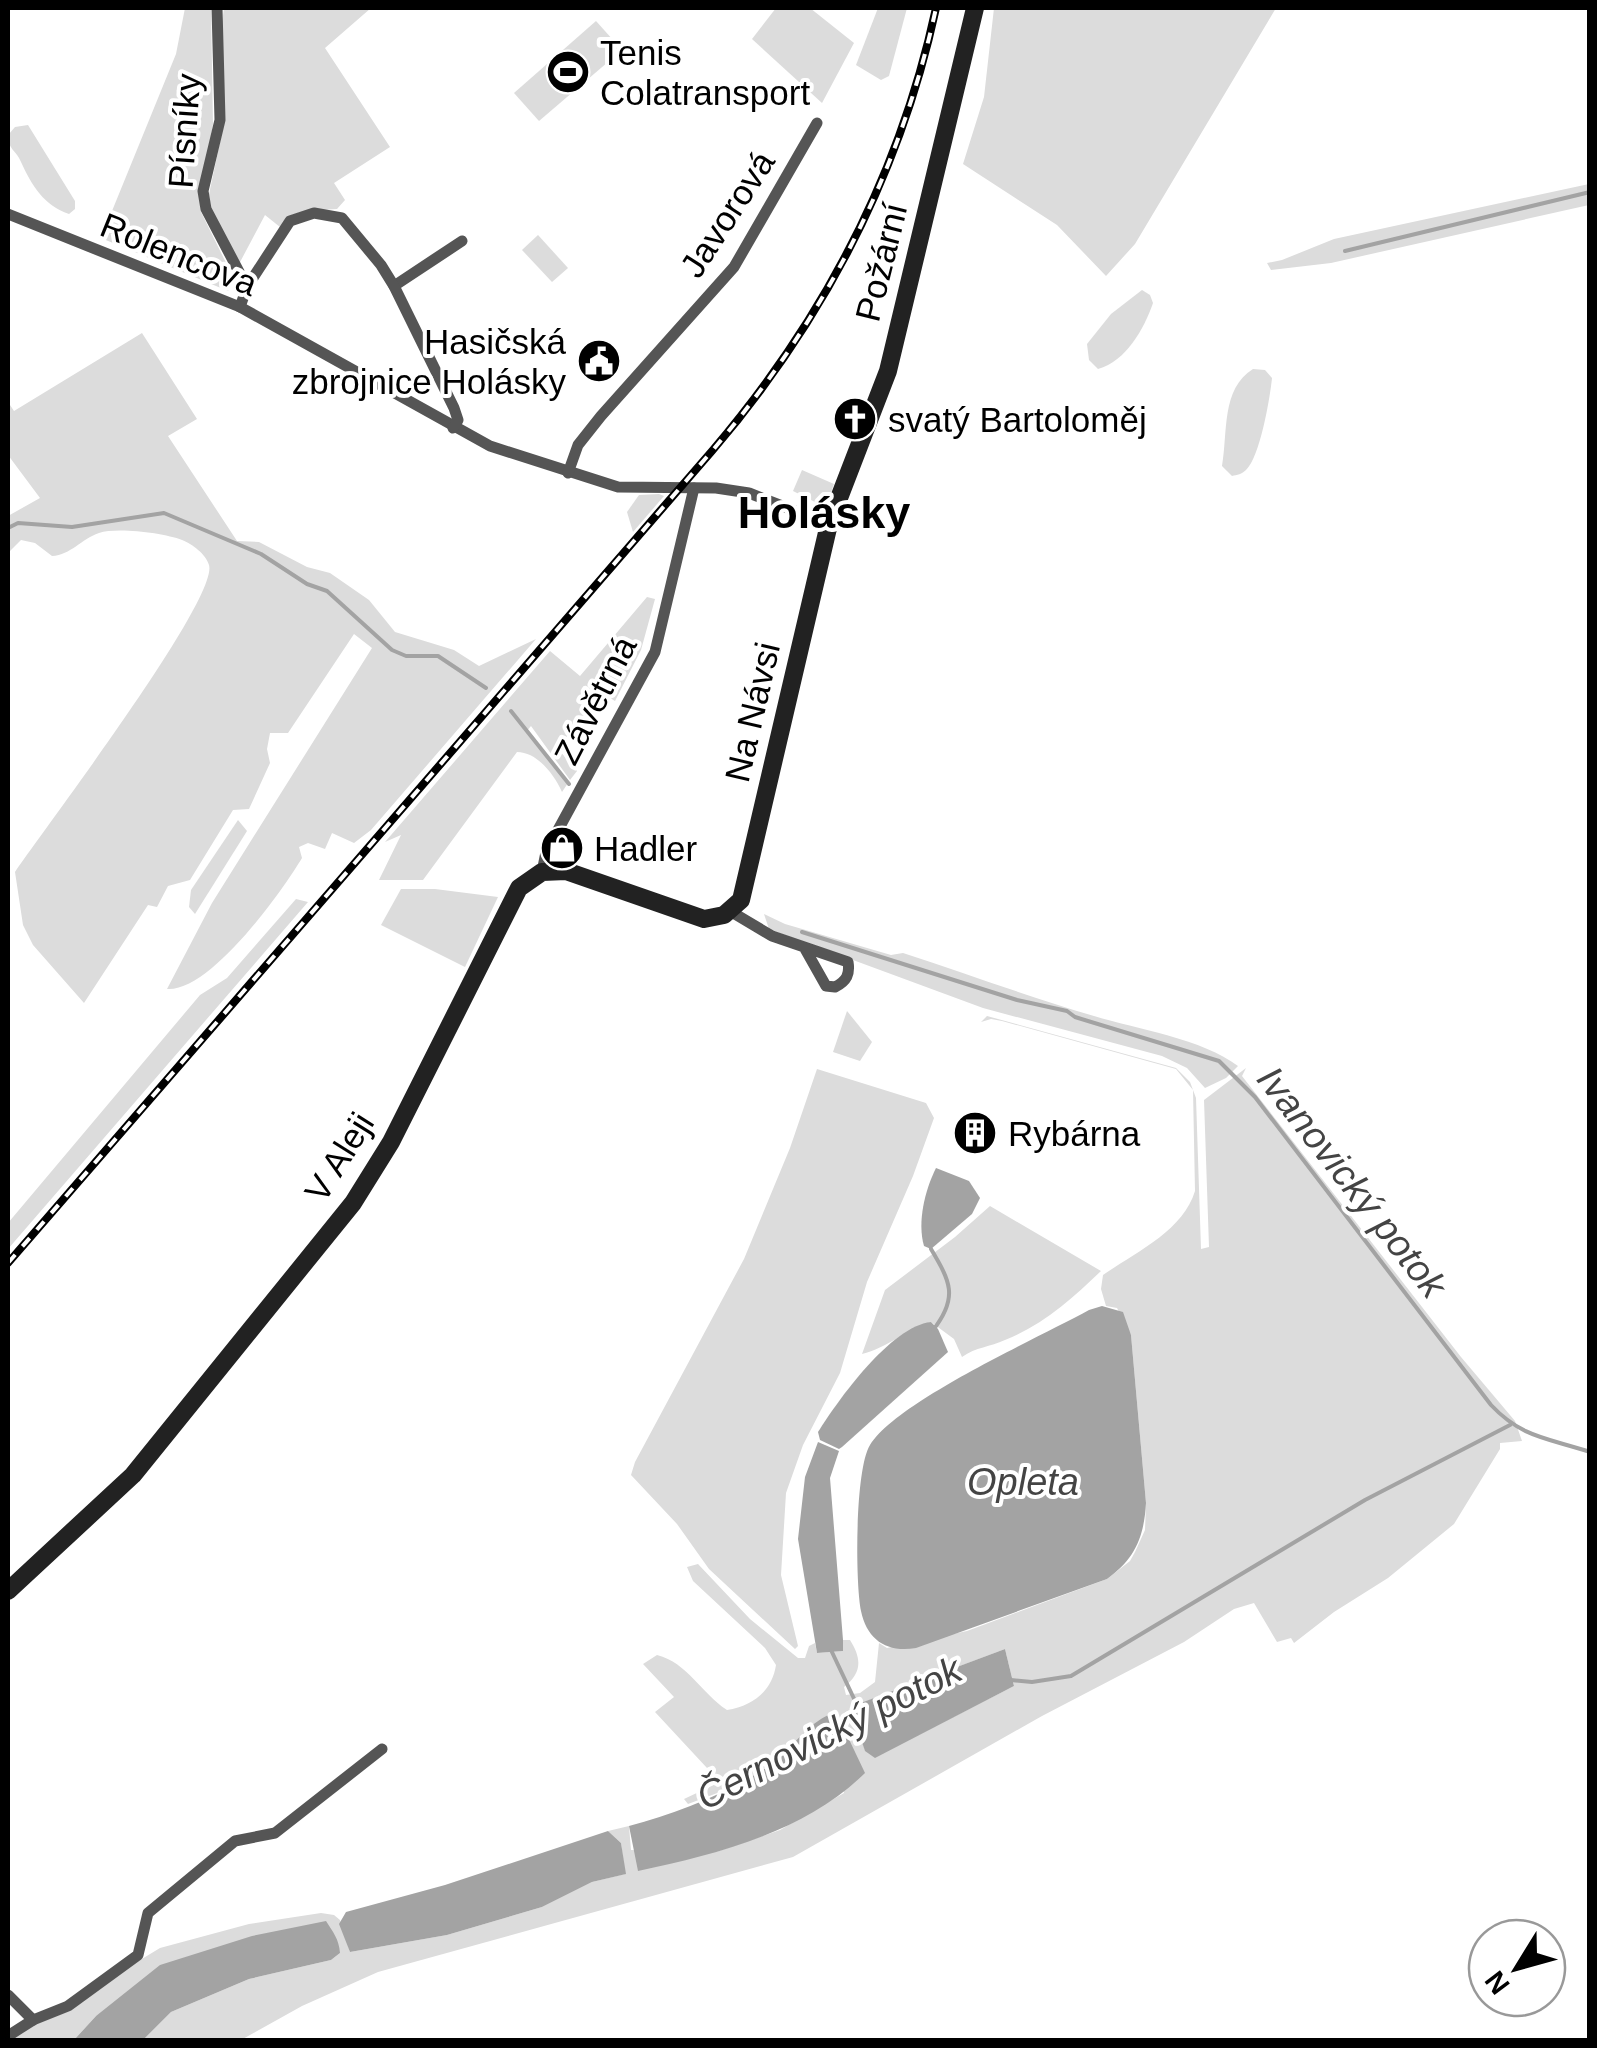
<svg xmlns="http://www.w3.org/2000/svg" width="1597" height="2048" viewBox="0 0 1597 2048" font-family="Arial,sans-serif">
	<rect width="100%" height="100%" fill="#fff"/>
	<g fill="#dcdcdc" fill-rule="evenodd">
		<path d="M185,8H211L213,124L206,168L198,189L201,212L234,279L228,291L101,238L176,54Z"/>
		<path d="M224,8H371L325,48L390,147L334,183L345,200L337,209C313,211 297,207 280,227L265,215L239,264L211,209L209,194L225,119L221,30Z"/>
		<path d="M776,8H810L854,43L822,103L752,39Z"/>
		<path d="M878,8H907L889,76L881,80L856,65Z"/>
		<path d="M994,8H1276L1135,244L1106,276L1057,225L963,164L984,97Z"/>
		<path d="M596,21L622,50L539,121L514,93Z"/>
		<path d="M28,125L75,201V209L69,214C44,206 31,184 21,162C16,149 7,150 9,134L15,127Z"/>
		<path d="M1589,184V205L1331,263L1271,270L1267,263L1282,260L1334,239Z"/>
		<path d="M538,235L568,268L552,282L522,250Z"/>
		<path d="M1142,290L1150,295L1153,303C1144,329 1126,361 1098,369L1089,360L1087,344L1111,314Z"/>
		<path d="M142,333L197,419L168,436L237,541L259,542L307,567L330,573L369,600L395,632L454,650L479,666L536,639L371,830L354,843L332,833L325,849L308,843L299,847L302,858C281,893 210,992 167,989L212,903L372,648L354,634L288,733H270L267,749L270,763L249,809L233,810L190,880L168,886L157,907L148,905L84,1003L33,945L23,925L15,872C44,829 219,599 209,565C206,554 192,544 182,540C164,533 117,527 99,533C81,539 71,555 52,556L35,543L21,540L8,553V516L40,498L8,455V402L14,411Z"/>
		<path d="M1253,369L1265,370L1272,378C1270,398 1260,457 1246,470C1242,474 1237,475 1232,476L1222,466C1228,432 1221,389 1253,369Z"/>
		<path d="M802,470L834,484L827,503L822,508L814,507L815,502L793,491Z"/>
		<path d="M659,494L664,496L633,532L627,512L639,495Z"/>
		<path d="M647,597L655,599L641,650L615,701L602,693L559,750L577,771L570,780L531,726L526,732L568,783L562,792C554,774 537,752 517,752L423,880H379L401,835L385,842L550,651L580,676Z"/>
		<path d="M238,820L247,831L195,914L189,907L191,890Z"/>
		<path d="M401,889H435L498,897L465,967L381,925Z"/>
		<path d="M296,899L308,902L8,1249V1223L200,995L227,978Z"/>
		<path d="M764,914L785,924L891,955L903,953C967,974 1030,997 1094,1016C1137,1029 1203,1039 1238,1066L1226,1078L1205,1088L1187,1068L1162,1056L983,1008L769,929Z"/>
		<path d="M847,1011L872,1042L860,1061L833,1052Z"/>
		<path d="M987,1016L1176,1068L1190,1082L1196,1098L1201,1249L1209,1247L1204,1100L1246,1068L1242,1076L1461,1357L1515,1421L1522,1441L1500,1443V1449L1454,1524L1388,1578L1334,1612L1294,1643L1291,1638L1277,1642L1254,1603L1234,1609L1184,1642L1042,1716L793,1857L378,1972L302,2006L241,2040H143L171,2012L249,1979L331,1960L340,1953L96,2016L74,2040H8L160,1948L249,1924L321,1913L334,1915L340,1920L350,1952L447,1935L542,1907L592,1882L625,1874L621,1843L608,1831L629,1826L631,1850L716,1852L780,1830L844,1793L829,1714L773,1763L736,1786L688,1804L684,1799L720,1782L655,1712L674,1697L643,1664L657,1655C688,1663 701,1693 727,1710C753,1706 772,1691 776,1665L765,1648L693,1581L687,1567L698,1564L750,1619L798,1658H805L809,1646L815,1643L817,1653L843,1651V1640H850C862,1659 862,1673 844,1687L846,1695L860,1693L875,1682L879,1643L887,1648L967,1631L1107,1579L1130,1561L1135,1552L1145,1530L1146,1503L1131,1335L1117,1308L1106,1306L1101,1289L1103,1275C1136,1252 1183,1231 1195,1191L1193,1090L1176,1069L1002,1021L991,1019L981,1022ZM1005,1649L1014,1686L875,1757L865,1750L851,1707Z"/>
		<path d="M817,1069L926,1103L934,1118L913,1176L867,1282L840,1373L803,1445L786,1493L781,1575L798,1646L795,1649L709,1569L677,1524L631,1475L635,1462L744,1259L790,1148Z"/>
		<path d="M990,1206L1101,1271C1072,1299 1043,1325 1005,1340C990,1347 976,1347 962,1357L954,1339L931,1322C906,1330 887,1348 862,1354L885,1290L955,1237Z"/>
	</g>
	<g fill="#a3a3a3">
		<path d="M936,1168L969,1181L980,1198L972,1214L931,1249L924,1246C917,1222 925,1190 936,1168Z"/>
		<path d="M1102,1306L1123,1312L1131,1335L1146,1503C1144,1537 1135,1559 1107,1579L916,1648C887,1653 867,1640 861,1611C855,1581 855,1469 870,1445C897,1401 1038,1338 1089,1310Z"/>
		<path d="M931,1322L938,1329L948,1352L842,1447L839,1449L820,1440L818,1432C838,1400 891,1326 931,1322Z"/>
		<path d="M818,1442L839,1451L830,1478L843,1640V1651L817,1653L798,1539L805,1477Z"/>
		<path d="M1005,1649L1014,1686L875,1758L865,1751L850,1707Z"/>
		<path d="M836,1712L865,1773C805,1832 718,1854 638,1871L629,1826C677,1813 729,1793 770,1765C792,1749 809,1720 836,1712Z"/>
		<path d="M608,1831L621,1843L626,1874L592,1882L542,1907L447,1935L350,1952L339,1924L346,1912L445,1885Z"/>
		<path d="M326,1921C333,1932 339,1939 340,1953L331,1960L249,1979L171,2012L143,2040H74L96,2016L160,1965L252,1936Z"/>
	</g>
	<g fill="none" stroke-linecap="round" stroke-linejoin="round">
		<g stroke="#a3a3a3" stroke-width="4">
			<path d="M1345,251L1590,192"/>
			<path d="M8,528L18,523L72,527L164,513L261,554L307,584L327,591L392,650L406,656H438L486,688"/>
			<path d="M511,711L569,784"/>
			<path d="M802,932L1017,1000L1067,1011L1075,1017L1219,1061L1255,1097L1491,1405C1522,1438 1548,1438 1590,1452"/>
			<path d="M931,1249C950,1281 959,1297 933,1330"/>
			<path d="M831,1650L857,1705"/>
			<path d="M1011,1680L1032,1682L1071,1676L1365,1500L1510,1425"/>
		</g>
		<g stroke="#555" stroke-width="11">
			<path d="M217,8L220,120L203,191L206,209L247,287L240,307"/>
			<path d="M8,214L240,307L490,446L618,487L716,488L749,493L829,524"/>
			<path d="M394,286L462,241"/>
			<path d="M247,287L290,221L314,213L342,218L381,265L394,286L454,408L458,420L453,428"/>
			<path d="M568,473L578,445L601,416L734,267L817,123"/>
			<path d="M542,872L546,852L655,652L694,488"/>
			<path d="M730,911L772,936L848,962C850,974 847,981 835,987L826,986L804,947"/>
			<path d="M8,1995L33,2020"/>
			<path d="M8,2036L33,2020L68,2006L138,1955L148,1913L235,1841L275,1833L382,1749"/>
		</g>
		<path stroke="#222" stroke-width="18" d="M8,1591L133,1475L353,1203L391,1142L519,888L542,872L566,871L704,919L724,915L741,900L829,524L888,371L975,8"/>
		<g stroke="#000" stroke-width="8">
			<path id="rail" d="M8,1263L712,451C823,321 900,175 936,8"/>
		</g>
		<use href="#rail" stroke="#fff" stroke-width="4" stroke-dasharray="11" stroke-linecap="butt"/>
	</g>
	<defs>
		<g id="stadium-disc" transform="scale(2.25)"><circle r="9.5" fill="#000" stroke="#fff"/><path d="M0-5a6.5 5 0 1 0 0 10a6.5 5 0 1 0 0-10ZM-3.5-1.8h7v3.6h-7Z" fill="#fff"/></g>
		<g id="civic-disc" transform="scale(2.25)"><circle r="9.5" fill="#000" stroke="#fff"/><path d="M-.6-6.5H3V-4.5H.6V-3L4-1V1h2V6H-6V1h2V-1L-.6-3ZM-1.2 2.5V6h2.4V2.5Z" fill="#fff"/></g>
		<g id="church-disc" transform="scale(2.25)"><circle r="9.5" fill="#000" stroke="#fff"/><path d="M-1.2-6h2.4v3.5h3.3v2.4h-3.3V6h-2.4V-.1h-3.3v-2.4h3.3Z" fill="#fff"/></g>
		<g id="shop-disc" transform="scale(2.25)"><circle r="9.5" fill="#000" stroke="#fff"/><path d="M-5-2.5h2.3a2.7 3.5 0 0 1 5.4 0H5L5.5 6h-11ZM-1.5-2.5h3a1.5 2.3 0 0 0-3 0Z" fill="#fff"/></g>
		<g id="building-disc" transform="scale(2.25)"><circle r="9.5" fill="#000" stroke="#fff"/><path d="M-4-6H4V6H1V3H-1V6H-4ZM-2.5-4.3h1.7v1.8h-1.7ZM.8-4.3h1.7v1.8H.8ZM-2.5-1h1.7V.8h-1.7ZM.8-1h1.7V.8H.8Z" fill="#fff"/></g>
	</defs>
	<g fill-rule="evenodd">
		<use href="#stadium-disc" x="568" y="72"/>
		<use href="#civic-disc" x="599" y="361"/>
		<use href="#church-disc" x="855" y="419"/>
		<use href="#shop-disc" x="562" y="848"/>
		<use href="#building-disc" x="975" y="1133"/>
	</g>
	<g text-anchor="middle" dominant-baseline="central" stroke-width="8" stroke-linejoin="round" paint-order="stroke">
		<g font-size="35" fill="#000" stroke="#fff" text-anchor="start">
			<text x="600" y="52">Tenis<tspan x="600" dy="40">Colatransport</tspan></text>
			<text x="566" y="341" text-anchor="end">Hasičská<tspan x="566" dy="40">zbrojnice Holásky</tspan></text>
			<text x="888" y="419">svatý Bartoloměj</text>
			<text x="594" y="848">Hadler</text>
			<text x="1008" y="1133">Rybárna</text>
		</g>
		<g font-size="35" fill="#000" stroke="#fff">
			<text transform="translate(184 131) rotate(-86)">Písníky</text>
			<text transform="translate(727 214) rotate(-57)">Javorová</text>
			<text transform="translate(179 254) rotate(22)">Rolencova</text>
			<text transform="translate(881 262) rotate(-76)">Požární</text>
			<text transform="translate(595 700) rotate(-63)">Závětrná</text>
			<text transform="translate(752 712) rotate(-77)">Na Návsi</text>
			<text transform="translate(339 1157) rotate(-58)">V Aleji</text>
		</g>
		<g font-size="38" font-style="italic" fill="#444" stroke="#fff">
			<text transform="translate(1352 1182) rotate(52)">Ivanovický potok</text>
			<text x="1023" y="1482">Opleta</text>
			<text transform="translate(829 1733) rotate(-27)">Černovický potok</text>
		</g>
		<g font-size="45" font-weight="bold" fill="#000" stroke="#fff">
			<text x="824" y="512">Holásky</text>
		</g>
	</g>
	<rect width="1597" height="2048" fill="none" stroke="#000000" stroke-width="20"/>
	<g transform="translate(1517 1968) rotate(233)"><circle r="48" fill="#ffffff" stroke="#999999" stroke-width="2.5"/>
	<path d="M0-8L18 38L0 25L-18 38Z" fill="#000000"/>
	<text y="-15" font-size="28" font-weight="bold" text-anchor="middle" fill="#000000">N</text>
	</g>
</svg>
